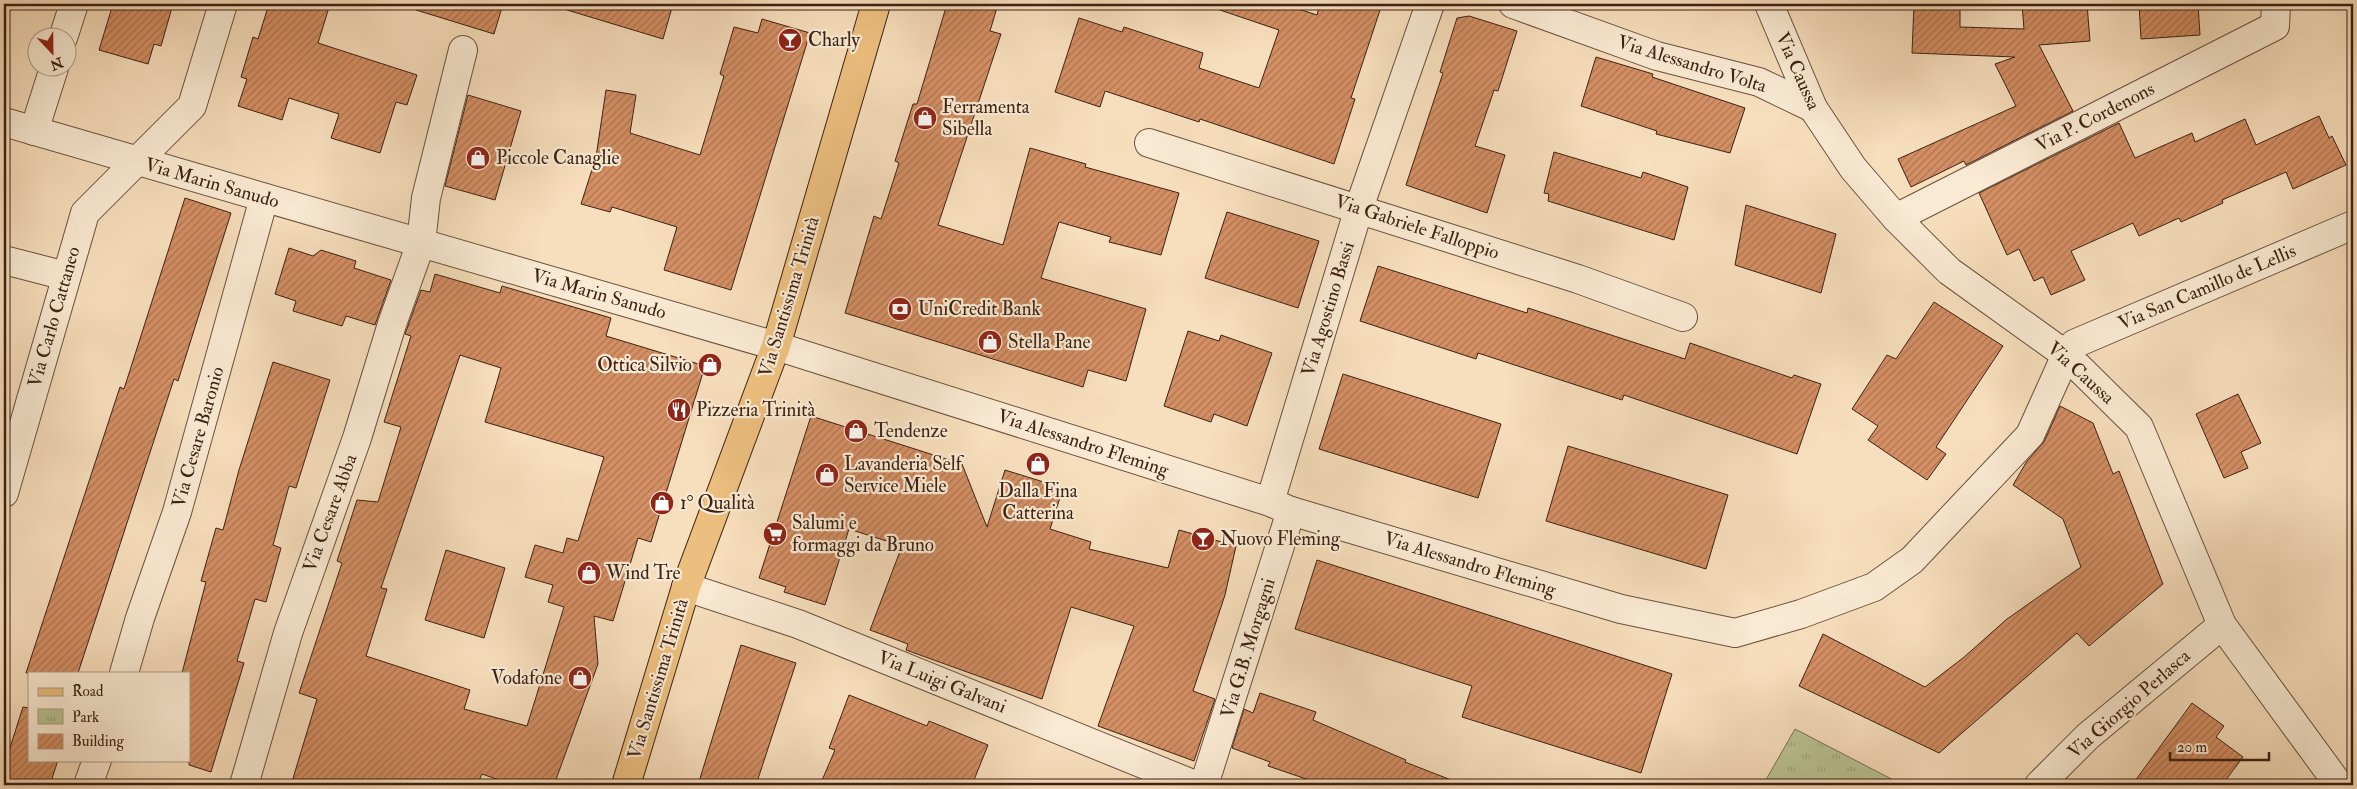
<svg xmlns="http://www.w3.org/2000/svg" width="2357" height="789" viewBox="0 0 2357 789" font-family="'IM FELL Double Pica',serif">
	<defs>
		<pattern id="park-tufts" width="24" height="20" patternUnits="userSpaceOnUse" patternTransform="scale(1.25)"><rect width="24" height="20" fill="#b9c293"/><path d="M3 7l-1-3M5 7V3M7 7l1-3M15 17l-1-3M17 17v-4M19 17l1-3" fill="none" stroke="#a0a67e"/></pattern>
		<pattern id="building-hatch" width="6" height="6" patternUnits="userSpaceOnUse" patternTransform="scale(1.25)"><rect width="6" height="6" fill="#d48f64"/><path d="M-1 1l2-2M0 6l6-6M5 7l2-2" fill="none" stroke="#ad7451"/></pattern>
	</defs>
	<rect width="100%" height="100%" fill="#f7debc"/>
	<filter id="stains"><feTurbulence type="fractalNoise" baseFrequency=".004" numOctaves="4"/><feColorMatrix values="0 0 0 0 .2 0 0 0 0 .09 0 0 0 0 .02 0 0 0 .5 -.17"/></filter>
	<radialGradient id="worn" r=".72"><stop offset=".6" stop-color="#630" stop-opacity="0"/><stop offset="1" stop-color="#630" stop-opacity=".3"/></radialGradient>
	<path fill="url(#park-tufts)" stroke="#7a7254" d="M1795,729L1903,785H1763Z"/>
	<g fill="url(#building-hatch)" stroke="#3c2114" fill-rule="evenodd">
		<path d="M113,4H173L161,46L154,44L148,64L99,50Z"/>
		<path d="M269,4H330L318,43L417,75L407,105L396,102L380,153L331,138L339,114L289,98L282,120L238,106L247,79L241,77L253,37L258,39Z"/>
		<path d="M417,4H503L494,34L416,10Z"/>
		<path d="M568,4H673L663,39L567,10Z"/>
		<path d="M947,4H998L990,31L1001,34L938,225L1003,245L1030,148L1086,164L1085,167L1179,193L1161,255L1109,242L1111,237L1059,222L1041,278L1146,309L1126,381L1088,370L1083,387L845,313L874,216L881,219L899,163L895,161L913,104H917Z"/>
		<path d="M1215,4H1283L1317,15L1320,4H1382L1351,98L1355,99L1334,164L1200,119L1199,122L1105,91L1100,107L1055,92L1079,18L1122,32L1124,27L1203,53L1199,68L1259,88L1279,30L1214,8Z"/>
		<path d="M1914,4H1960V27L2024,29L2022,4H2087L2090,41L2039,45L2073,111L1966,165L1964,161L1911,187L1898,159L2016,106L1995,64L2015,57L1912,53Z"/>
		<path d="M2139,4H2198L2200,35L2141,39Z"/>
		<path d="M1469,16L1517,31L1498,91L1494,90L1475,146L1505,155L1487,213L1406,185L1443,73L1440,72L1457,18Z"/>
		<path d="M762,19L810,33L731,290L664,270L677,227L612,207L610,212L581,204L596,157L606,90L636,95L630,133L700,155L724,76L720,74L734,27L758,33Z"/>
		<path d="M1596,57L1653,74L1652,77L1745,108L1730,153L1656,134L1657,131L1581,106Z"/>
		<path d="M468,95L521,111L495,200L445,186Z"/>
		<path d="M2319,116L2329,138L2332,136L2346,165L2293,189L2286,172L2222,200L2223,203L2181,222L2179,218L2139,236L2133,223L2071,251L2085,280L2051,295L2043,277L2034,281L2019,249L2007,255L1979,193L2119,123L2135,158L2192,133L2195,142L2245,119L2256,145Z"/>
		<path d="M1554,152L1641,178L1643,172L1688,187L1674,240L1548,201L1549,194L1544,193Z"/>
		<path d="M185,198L231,213L178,381L174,379L78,673H26L120,387L124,389Z"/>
		<path d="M1746,205L1836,234L1821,293L1735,265Z"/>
		<path d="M1227,212L1319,241L1298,308L1205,278Z"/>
		<path d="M289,248L313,256L321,250L356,261L354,268L391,280L375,325L346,316L342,326L293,311L296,301L275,294Z"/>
		<path d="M1378,266L1527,313L1528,308L1685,359L1690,343L1792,378L1794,375L1821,384L1797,454L1624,395L1622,400L1478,353L1476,359L1360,321Z"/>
		<path d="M435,274L500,293L502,286L611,318L606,336L705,366L651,542L638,538L613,621L594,616L598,664L554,785H513L482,774L477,785H291L317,699L299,693L342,563L337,561L357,500L378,502L401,427L384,422L411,336L405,334L421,290L430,292ZM460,355L501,368L485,422L604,457L578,541L567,538L563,553L535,545L525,577L553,585L548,602L564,607L527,726L464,709L470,690L366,656L387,589L381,588Z"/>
		<path d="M1934,302L2003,346L1936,447L1946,454L1927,480L1868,440L1878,426L1852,409L1887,355L1896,359Z"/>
		<path d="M1188,331L1219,341L1221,335L1272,353L1247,426L1214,414L1211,422L1164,406Z"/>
		<path d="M273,362L330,380L296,488L289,486L273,545L281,548L266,602L255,599L237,661L244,663L211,772L189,765V673H182L206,582L201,581L216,528L223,530L239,470Z"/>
		<path d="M1343,374L1501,424L1478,498L1319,449Z"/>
		<path d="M2238,394L2261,443L2241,452L2248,468L2224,478L2196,414Z"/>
		<path d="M2060,406L2093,423L2113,474L2119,471L2163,584L2089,646L2077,633L1939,753L1799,686L1823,634L1925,687L1963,658L2007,619L2081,567L2063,519L2013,485L2027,461L2044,442Z"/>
		<path d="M811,416L962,464L987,527L1005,470L1063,488L1050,529L1091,542L1089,549L1168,568L1179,530L1236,546L1225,595L1193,691L1215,699L1194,761L1098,726L1134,626L1071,607L1042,699L906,650L908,644L870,630L902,546L849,529L825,605L784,592L786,587L759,578Z"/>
		<path d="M1568,446L1728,495L1706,569L1546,521Z"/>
		<path d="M446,550L505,568L484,638L425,620Z"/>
		<path d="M1317,560L1672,674L1641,773L1462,717L1472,686L1295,629Z"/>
		<path d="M741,645L796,663L756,785H698Z"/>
		<path d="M1260,693L1316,712L1313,720L1406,760L1405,762L1459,783V785H1324L1268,766L1270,762L1232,748L1244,709L1253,713Z"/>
		<path d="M849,695L927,726L929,721L988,745L972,785H820L835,750L829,748Z"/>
		<path d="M2192,703L2224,726L2216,737L2243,757L2222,785H2132Z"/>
		<path d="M23,707L29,708V760H58L50,785H16L4,781V760H6Z"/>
	</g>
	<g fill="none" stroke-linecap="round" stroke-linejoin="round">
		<g stroke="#6b503e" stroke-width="30">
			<g id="minor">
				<path d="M1513,4L1657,56L1759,82L1813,108"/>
				<path d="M63,38L74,4"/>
				<path d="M34,131L54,68"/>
				<path d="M1149,143L1578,279L1683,317"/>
				<path d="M1896,218L2275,26L2276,4"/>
				<path d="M4,260L66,276"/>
				<path d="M776,346L1270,502L1291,511L1621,609L1735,633L1801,614L1874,587L1912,560L2030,435L2066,355L2074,344L2353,225"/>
				<path d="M4,493L85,213L192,106L223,4"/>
				<path d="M1270,502L1359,208L1430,4"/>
				<path d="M686,587L798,624L1195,785"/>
				<path d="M124,673L140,618L177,512L264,198"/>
				<path d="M88,785L97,760"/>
				<path d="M244,785L288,633L357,438L392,324L421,243L426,198L463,50"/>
				<path d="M1204,785L1291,511"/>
				<path d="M2039,785L2088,736L2222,625"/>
			</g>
		</g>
		<g stroke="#6b503e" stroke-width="30">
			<g id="tertiary">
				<path d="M1769,4L1813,108L1853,168L1896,218L1949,271L2066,355L2139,427L2222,625L2339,785"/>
				<path d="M4,122L776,346"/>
			</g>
		</g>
		<g stroke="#3c2114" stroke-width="30">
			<path id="primary" d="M626,785L686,587L776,346L876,4"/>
		</g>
		<use href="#minor" stroke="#faead3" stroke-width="28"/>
		<use href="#tertiary" stroke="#faead3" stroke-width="28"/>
		<use href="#primary" stroke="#ecbf7e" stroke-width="28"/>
	</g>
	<defs>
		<g id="bar-disc" transform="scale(1.25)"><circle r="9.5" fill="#8f2418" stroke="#faead3"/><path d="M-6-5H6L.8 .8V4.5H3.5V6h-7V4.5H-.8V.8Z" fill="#fff"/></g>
		<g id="shop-disc" transform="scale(1.25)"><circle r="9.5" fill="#8f2418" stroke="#faead3"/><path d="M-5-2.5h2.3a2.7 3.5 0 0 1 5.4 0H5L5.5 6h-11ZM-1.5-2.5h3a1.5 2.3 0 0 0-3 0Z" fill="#fff"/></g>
		<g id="bank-disc" transform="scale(1.25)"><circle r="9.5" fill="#8f2418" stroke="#faead3"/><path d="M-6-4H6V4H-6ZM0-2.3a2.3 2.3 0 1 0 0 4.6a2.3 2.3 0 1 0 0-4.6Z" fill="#fff"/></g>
		<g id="restaurant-disc" transform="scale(1.25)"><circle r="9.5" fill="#8f2418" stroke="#faead3"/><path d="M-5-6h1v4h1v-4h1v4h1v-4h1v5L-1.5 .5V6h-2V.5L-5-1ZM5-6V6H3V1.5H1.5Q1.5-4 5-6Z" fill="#fff"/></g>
		<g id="supermarket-disc" transform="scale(1.25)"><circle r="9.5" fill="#8f2418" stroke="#faead3"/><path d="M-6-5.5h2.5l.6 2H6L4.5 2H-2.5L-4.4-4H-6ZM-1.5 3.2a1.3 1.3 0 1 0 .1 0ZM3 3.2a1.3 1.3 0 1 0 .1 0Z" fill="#fff"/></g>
	</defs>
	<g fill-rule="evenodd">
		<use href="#bar-disc" x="790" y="40"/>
		<use href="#shop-disc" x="925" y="118"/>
		<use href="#shop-disc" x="478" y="158"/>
		<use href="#bank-disc" x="900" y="309"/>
		<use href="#shop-disc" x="990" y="342"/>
		<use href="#shop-disc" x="710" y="365"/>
		<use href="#restaurant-disc" x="679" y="410"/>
		<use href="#shop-disc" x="856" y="431"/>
		<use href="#shop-disc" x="1038" y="464"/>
		<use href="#shop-disc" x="827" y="475"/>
		<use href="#shop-disc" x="662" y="503"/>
		<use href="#supermarket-disc" x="775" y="534"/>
		<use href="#bar-disc" x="1203" y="539"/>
		<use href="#shop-disc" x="589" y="573"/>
		<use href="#shop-disc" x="580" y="678"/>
	</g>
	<g text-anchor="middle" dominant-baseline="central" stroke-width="4.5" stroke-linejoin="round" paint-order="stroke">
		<g font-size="19" fill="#3c2114" stroke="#faead3" text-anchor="start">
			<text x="808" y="40">Charly</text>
			<text x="942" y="107">Ferramenta<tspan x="942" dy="22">Sibella</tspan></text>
			<text x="496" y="158">Piccole Canaglie</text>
			<text x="918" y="309">UniCredit Bank</text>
			<text x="1008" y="342">Stella Pane</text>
			<text x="692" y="365" text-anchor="end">Ottica Silvio</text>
			<text x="696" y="410">Pizzeria Trinità</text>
			<text x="874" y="431">Tendenze</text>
			<text x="844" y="464">Lavanderia Self<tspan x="844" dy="22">Service Miele</tspan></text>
			<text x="1038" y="491" text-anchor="middle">Dalla Fina<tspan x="1038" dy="22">Catterina</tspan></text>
			<text x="680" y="503">1° Qualità</text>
			<text x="792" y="523">Salumi e<tspan x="792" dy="22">formaggi da Bruno</tspan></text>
			<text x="1220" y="539">Nuovo Fleming</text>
			<text x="606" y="573">Wind Tre</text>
			<text x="562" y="678" text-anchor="end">Vodafone</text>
		</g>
		<g font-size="19" fill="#3c2114" stroke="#faead3">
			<text transform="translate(1692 64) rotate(17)">Via Alessandro Volta</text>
			<text transform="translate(1798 71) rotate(66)">Via Caussa</text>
			<text transform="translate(2095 117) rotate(-27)">Via P. Cordenons</text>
			<text transform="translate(212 183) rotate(16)">Via Marin Sanudo</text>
			<text transform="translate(1417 227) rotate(18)">Via Gabriele Falloppio</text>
			<text transform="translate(2207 287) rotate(-23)">Via San Camillo de Lellis</text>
			<text transform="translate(599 294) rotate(16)">Via Marin Sanudo</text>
			<text transform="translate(789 297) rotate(-73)">Via Santissima Trinità</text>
			<text transform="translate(1328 309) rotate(-73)">Via Agostino Bassi</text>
			<text transform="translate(54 317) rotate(-74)">Via Carlo Cattaneo</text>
			<text transform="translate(2081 373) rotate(42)">Via Caussa</text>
			<text transform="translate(198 437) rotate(-74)">Via Cesare Baronio</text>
			<text transform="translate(1083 443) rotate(18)">Via Alessandro Fleming</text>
			<text transform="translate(330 513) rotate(-70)">Via Cesare Abba</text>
			<text transform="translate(1470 564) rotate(17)">Via Alessandro Fleming</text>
			<text transform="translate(1248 648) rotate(-73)">Via G.B. Morgagni</text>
			<text transform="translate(658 679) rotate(-73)">Via Santissima Trinità</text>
			<text transform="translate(942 682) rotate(22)">Via Luigi Galvani</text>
			<text transform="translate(2129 704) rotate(-41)">Via Giorgio Perlasca</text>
		</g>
	</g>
	<rect width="2357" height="789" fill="none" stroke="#f7debc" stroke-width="20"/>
	<rect x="5" y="5" width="2347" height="779" fill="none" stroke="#3c2114" stroke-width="2.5"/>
	<rect x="10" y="10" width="2337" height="769" fill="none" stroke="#3c2114"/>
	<rect x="28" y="672" width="162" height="90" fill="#faead3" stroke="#ae9a87"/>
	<rect x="38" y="688" width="25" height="8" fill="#ecbf7e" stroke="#ae9a87"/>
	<text x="72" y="696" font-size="15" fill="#3c2114">Road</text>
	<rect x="38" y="709" width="25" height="15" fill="url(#park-tufts)" stroke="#ae9a87"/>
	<text x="72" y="722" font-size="15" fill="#3c2114">Park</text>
	<rect x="38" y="734" width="25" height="15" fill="url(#building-hatch)" stroke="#ae9a87"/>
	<text x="72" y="746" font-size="15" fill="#3c2114">Building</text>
	<g transform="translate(52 52) rotate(158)"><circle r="24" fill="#faead3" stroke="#ae9a87"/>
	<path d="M0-4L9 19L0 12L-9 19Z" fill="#8f2418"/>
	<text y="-8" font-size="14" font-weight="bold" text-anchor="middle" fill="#3c2114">N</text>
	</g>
	<path d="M2170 752v8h99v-8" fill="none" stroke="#3c2114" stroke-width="2.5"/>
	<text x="2177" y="752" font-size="15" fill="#3c2114" stroke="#faead3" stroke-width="4" paint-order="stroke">20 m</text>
	<rect width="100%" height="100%" filter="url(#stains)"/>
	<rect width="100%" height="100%" fill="url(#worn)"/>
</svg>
